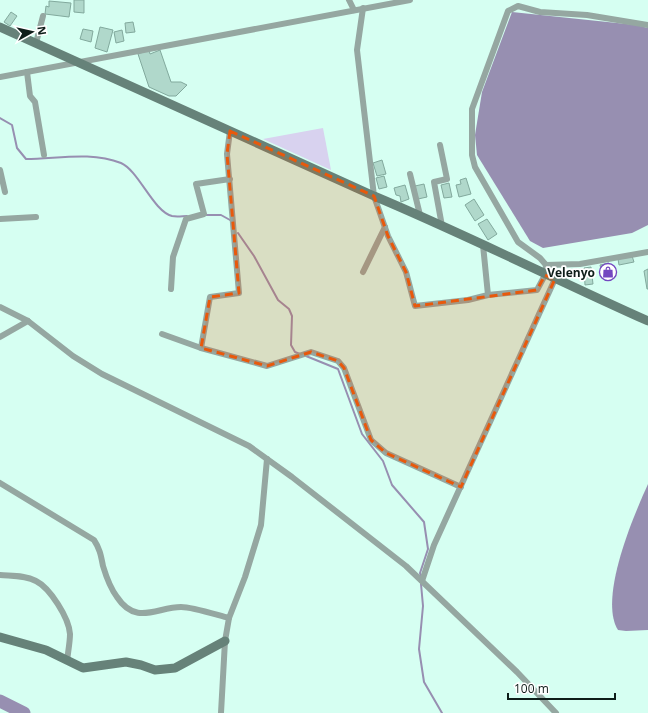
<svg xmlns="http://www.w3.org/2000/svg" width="648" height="713" viewBox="0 0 648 713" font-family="'Open Sans',sans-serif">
	<rect width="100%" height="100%" fill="#d6fff2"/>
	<path fill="#d8d2ef" d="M323,128L331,170L263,139Z"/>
	<g fill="#978fb1">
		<path d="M512,12L636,25L648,28V225L632,233L543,248L530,241L477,155L475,135L482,92Z"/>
		<path d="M648,484V630L626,631L618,630C598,598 634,515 648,484Z"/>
	</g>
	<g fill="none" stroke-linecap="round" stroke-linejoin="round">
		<g stroke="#978fb1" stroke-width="2">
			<path d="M0,118L12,125L17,148L26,159C57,159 90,151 121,163C139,171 153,211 172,216C177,217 183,216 187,216"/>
			<path d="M206,215H221L230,220"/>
			<path d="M238,233L254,256L278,300L289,309L292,316L291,345L295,352L300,354"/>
			<path d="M306,356L338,369L362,434L383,461L392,485L424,522L428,549L420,573L421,577"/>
			<path d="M421,584L423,606L419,649L424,682L442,713"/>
		</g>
		<path stroke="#978fb1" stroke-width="13" d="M0,701L24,713"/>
	</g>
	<g fill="#b0d8cb" stroke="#82a99d">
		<path d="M74,0H84V13L74,12Z"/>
		<path d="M49,1L71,3L69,17L45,14L46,6L49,7Z"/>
		<path d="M11,12L17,16L10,26L4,22Z"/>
		<path d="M133,22L135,32L126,33L125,23Z"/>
		<path d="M100,27L113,30L107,52L95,48Z"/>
		<path d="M83,29L93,31L91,42L80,39Z"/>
		<path d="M122,30L124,41L116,43L114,32Z"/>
		<path d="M149,50L150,54L160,50L171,82H181L187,85L176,96H169L149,87L138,54Z"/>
		<path d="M382,160L386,174L377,176L373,163Z"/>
		<path d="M384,176L387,187L379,189L376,178Z"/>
		<path d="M466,178L471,194L459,197L456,185L461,184L460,180Z"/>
		<path d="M449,183L452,197L444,198L441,185Z"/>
		<path d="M424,184L427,197L418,199L415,186Z"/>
		<path d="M405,185L409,199L401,202L400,196L396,195L394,188Z"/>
		<path d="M474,199L484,215L475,221L465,205Z"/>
		<path d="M487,219L497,234L488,240L478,224Z"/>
		<path d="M632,256L634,262L619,265L618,259Z"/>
		<path d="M609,263L611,270L614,269L615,276L603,278L600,265Z"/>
		<path d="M591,267L593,284L585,285L584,268Z"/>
		<path d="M648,269V289H647L644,271Z"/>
	</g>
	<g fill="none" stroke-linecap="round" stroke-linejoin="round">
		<g stroke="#95a7a1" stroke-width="6">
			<path d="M349,0L354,10"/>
			<path d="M363,8L357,50L374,196L388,236L406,272L415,306L468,300L488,295L483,245"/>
			<path d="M36,43L43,16"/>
			<path d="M27,72L30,96L35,102L44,155"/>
			<path d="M0,77L410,0"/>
			<path d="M440,145L447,179L434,182L442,226"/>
			<path d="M0,170L5,192"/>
			<path d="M410,174L420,215"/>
			<path d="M0,219L36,217"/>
			<path d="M546,265L540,258L518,242L475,167L472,155V109L508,11L518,6L540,12L587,15L648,25"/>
			<path d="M363,272L385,227"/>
			<path d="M171,289L173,257L186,219L204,214L196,184L230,179"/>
			<path d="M488,295L537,290L545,275L546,265L580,264L648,252"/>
			<path d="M0,307L28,321L73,356L102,374L249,446L292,477L406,566L517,672L556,713"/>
			<path d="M162,334L201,348L267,366L311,352L338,361L344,368L371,440L386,453L461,487"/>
			<path d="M0,337L28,321"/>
			<path d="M201,348L210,297L239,293L227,154L230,131"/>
			<path d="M0,483L94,540C100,549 101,556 103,566C106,576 111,589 117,597C136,626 157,607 181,607C193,607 217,615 229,618"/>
			<path d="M0,575C12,576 25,575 36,581C50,588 69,618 70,634C70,642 68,652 67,661"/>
			<path d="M422,581L434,545L555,279"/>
			<path d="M221,713L225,641L229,618L245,577L261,525L267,459"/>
		</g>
		<g stroke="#668279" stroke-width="9">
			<path d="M0,27L374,196C467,235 556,280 648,321"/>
			<path d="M0,637L46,650L83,668L126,662L141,665L155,670L175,668L225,641"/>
		</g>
	</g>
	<path fill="#e8590c" fill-opacity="0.2" stroke="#e8590c" stroke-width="3" stroke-dasharray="8 5" stroke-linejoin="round" d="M230,131L374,196L388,236L406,272L415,306L537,290L545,275L555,279L461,487L386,453L371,440L344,368L338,361L311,352L267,366L201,348L210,297L239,293L227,154Z"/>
	<defs>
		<g id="shop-ring" transform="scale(0.9)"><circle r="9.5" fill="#fff" stroke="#7348c0" stroke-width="1.5"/><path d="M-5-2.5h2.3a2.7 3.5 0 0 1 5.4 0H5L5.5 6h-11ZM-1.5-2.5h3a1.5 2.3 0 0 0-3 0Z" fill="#7348c0"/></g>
	</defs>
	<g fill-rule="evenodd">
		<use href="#shop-ring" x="608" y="272"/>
	</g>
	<g text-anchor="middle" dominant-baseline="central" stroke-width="3.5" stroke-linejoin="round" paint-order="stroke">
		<g font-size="12" font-weight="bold" fill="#0e1d19" stroke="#fff" text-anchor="end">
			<text x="595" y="272">Velenyo</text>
		</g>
	</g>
	<g transform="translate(32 32) rotate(82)" stroke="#ffffff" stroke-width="3" paint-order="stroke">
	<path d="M0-3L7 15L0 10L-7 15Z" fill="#0e1d19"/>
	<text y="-6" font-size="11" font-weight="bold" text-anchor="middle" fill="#0e1d19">N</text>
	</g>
	<path d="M508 693v6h107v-6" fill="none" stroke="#0e1d19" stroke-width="2"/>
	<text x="514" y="693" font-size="12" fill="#0e1d19" stroke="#ffffff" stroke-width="3" paint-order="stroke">100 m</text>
</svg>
